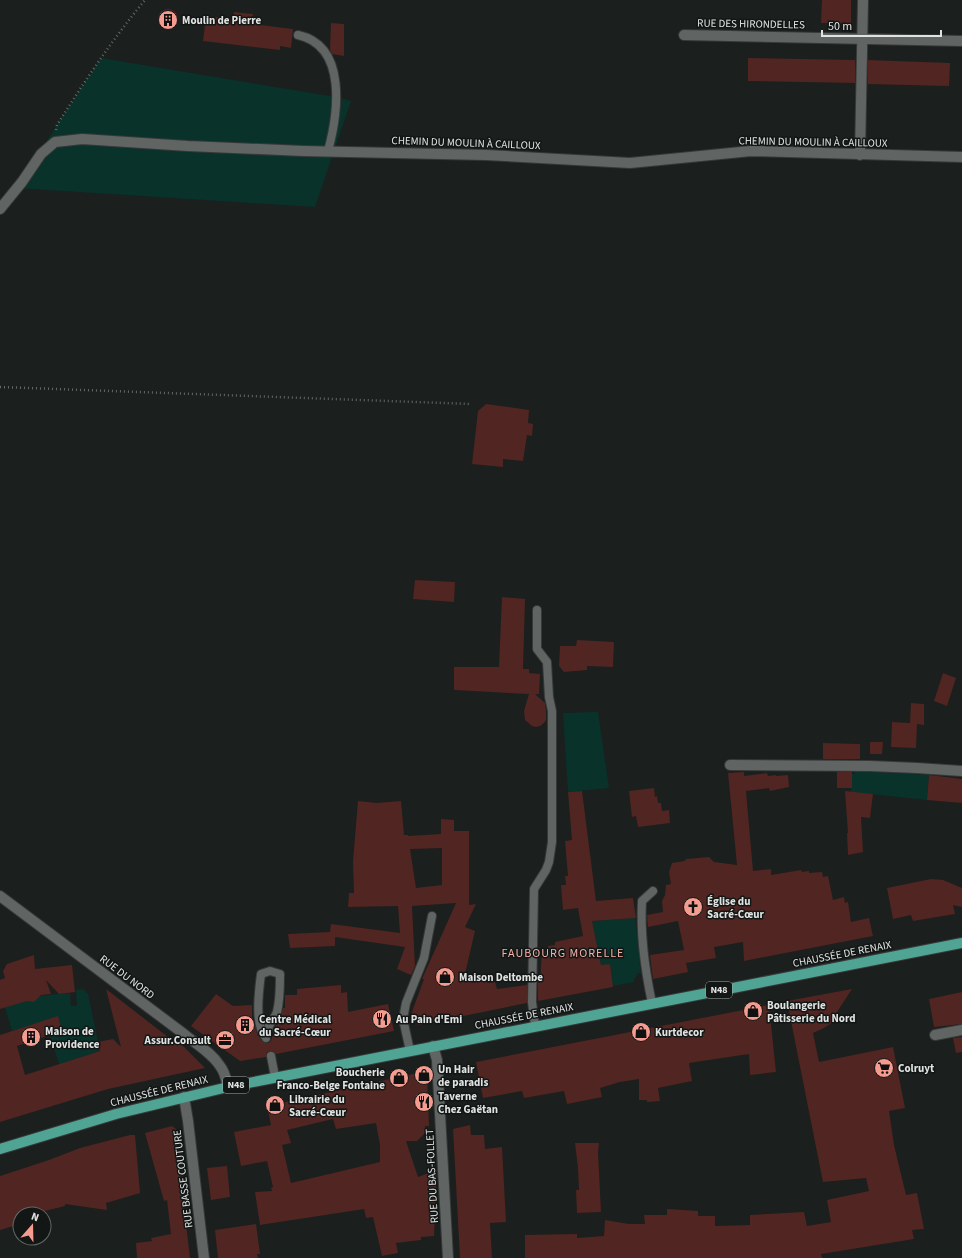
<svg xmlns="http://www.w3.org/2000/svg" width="962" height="1258" viewBox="0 0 962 1258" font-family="'Source Sans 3',sans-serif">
	<rect width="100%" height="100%" fill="#1b1f1e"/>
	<g fill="#09322b">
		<path d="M101,58L336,97L351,101L315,207L16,188Z"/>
		<path d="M598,712L609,788L568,792L563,713Z"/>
		<path d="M856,771L929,775L927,800L851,792L852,774H854Z"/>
		<path d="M635,918L640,959H639L641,973H638L634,980V982L613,986L610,964L601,965L592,921Z"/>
		<path d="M83,989L88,994L100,1051L59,1064L50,1035L62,1031L58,1017L12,1031L5,1007L29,1000L33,1002L37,999V996L70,993L71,1006H77L76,992L75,990Z"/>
	</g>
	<g fill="#512521" fill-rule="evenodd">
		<path d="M822,0H851V24L821,23Z"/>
		<circle cx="168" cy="19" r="10"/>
		<path d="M234,12L253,14L251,24L293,29L291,48L280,46V50L203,41L206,16L233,19Z"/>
		<path d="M331,23L344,24V56L332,54L330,50Z"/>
		<path d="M748,58L855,60V83L748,81Z"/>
		<path d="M868,60L950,63L949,86L868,84Z"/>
		<path d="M486,404L529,410L528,423L533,424L532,436L527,435L523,461L503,459V467L472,464L478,411Z"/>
		<path d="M415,580L455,582L454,602L413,599Z"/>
		<path d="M502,597L525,599L523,669H529V673L540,674L539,694H535L545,703L546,712V720L544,723L540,726L536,727L532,726L525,720L524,711L529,694L454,690V667H499Z"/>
		<path d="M577,640L614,642L613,667L587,666V670L564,672L559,666L560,646H576Z"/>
		<path d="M943,673L956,678L947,706L934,701Z"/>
		<path d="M911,703L924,704V725L917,724L916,748L891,747L892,722L910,723Z"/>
		<path d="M870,742H883L882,754H870Z"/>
		<path d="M823,743L860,744V759H823Z"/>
		<path d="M744,772V776L767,773L768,776L776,775V776L788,775L789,787L770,791L769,788L746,791L753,871L771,869V875L801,870L802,872L809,871V873L822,872L823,877L828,876L833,900L844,897L845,903L848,902L851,922L869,918L873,936L744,961L743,942L714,947L716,958L686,963L688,972L653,979L650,955L684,950L678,921L648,927L647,915L663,912L662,901L665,895L666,885L671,884L669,872L672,863L685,861L686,859L709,857L714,862L737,865L728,773Z"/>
		<rect x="837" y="772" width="15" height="16"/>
		<path d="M929,775L962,779V803L927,800Z"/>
		<path d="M654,788L655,797L657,796L658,803H661L662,811L669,810L670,823L638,827L636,816L632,817L629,791Z"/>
		<path d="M582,791L596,901L633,898L636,918L592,921L601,965L610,964L613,987L538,1001V983L540,982L542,951H547L548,946L555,945V942L583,936L578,908L563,910L561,885H566L565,876H568L565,841L572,840L568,792Z"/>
		<path d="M845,791L873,794L870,818L861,817L863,852L848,855L847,833H848Z"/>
		<path d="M358,801L377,803L401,801L404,835H408V836L441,834V819L454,820V831H469V905L476,904L465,927L475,931L464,978L486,975L487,983L495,982L497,989L527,985V1003L419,1025L410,1017L424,979H422L456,903L412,906L415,966L411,975L397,969L405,947L335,937V946L290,948L288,934L330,932L331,924L400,933L398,906L348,907L349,893H354L353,861ZM442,848V885L416,888L410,849Z"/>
		<path d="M931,879L943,880L962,888V907L953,905L955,914L913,921L911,915L893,919L887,888Z"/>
		<path d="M34,955L35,969L72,965L75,992L59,994L46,980L51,994L41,995L34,1002L27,1001L0,1009V980L5,978L3,971L7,964Z"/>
		<path d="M341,985V993L347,992L348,1012L388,1004L394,1031L276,1054L273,1051H270L267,1052L266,1057L240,1061L191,1026L216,994L233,1006L252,1005V1026H255L257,1034L262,1041L266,1043H268L271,1041L275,1027L277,1024L280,1023V1018L283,1008H285V995H297V989Z"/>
		<path d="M106,989L177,1044L179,1042L205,1068L108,1089L0,1122V1035L58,1016L62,1031L17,1046L25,1075L100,1051L98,1042L113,1039L121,1047Z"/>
		<path d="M852,989L837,1012L833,1022L824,1028L813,1033L819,1062L893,1047L905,1108L889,1111L894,1145L906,1195L917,1193L924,1229L912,1230L914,1239L821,1254L822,1258H525V1235L577,1234V1238L604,1236L605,1220L629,1224H645L644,1215H667V1209L698,1211V1216H715V1226L750,1225V1215L804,1212L807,1226L831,1222L827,1200L869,1191L866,1178L823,1182L787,1001Z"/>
		<path d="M962,992V1024L934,1027L929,999Z"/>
		<path d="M769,1005L776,1072L750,1075L749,1054L689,1063L692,1081L658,1088L660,1101L647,1102V1100H639V1079L620,1082L600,1088L602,1097L567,1104L564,1091L524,1098L522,1091L483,1098L476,1062Z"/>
		<path d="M962,1037V1052L956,1053L953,1038Z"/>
		<path d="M422,1072L427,1076L429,1126H425V1133L417,1141H406L418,1177L437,1170L434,1236L421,1237V1240L396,1243L398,1253L382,1256L373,1217L366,1218L364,1209L260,1225L255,1192L272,1191L271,1188L273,1187L267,1161L241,1166L234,1132L271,1125L267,1106ZM333,1119L336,1129L376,1123L380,1145V1162L291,1183L282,1145L291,1143L287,1130Z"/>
		<path d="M470,1125L471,1135H484L485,1149L502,1147L506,1222L490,1223L492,1258H460L453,1129Z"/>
		<path d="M172,1126L176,1129L181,1182L190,1258H137L136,1243L152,1241L151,1238L171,1234L167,1200L164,1201L145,1133Z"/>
		<path d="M130,1135H135L140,1193L106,1203L107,1210L65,1204V1206L33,1214H20V1224L0,1230V1176L49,1160L80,1148Z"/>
		<path d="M575,1143H599L598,1152L601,1212L577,1213L576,1190H579L578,1168Z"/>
		<path d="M227,1166L230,1197L211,1200L207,1168Z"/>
		<path d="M256,1224L260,1254H257L258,1258H218L215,1230Z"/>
	</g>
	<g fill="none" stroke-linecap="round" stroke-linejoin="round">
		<g stroke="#363938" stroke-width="10">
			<g id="service">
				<path d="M298,35C348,46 338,114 328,151"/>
				<path d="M270,971L280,974C280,987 280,1000 277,1012C273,1022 266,1026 266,1038C254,1025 259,990 261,974Z"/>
				<path d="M652,1003C645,970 640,935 642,901L653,891"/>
				<path d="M535,1026L532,1002L534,889L546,870L549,862L552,842V711L549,697L547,662L537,649V610"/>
				<path d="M410,1051L403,1019L406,1003L424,958L432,916"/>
				<path d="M271,1056L275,1077"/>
			</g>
		</g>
		<g stroke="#363938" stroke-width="12">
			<g id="minor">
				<path d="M684,35L962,41"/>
				<path d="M860,155L863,0"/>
				<path d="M0,209L22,182L41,154L55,142L82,139L188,146L303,151L486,155L630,163L751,151L962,157"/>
				<path d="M730,765L870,766L917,768L962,771"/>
				<path d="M0,896L184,1034C196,1044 212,1053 220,1066C225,1072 226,1079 228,1087"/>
				<path d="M935,1035L962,1030"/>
				<path d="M433,1046L437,1060L448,1258"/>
				<path d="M184,1097L188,1121L204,1258"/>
			</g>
		</g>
		<g stroke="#363938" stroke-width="12">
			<path id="primary" d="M0,1149L116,1114L228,1087L962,943"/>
		</g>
		<g stroke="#656968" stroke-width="2.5" stroke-dasharray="1 3" stroke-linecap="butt">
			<path d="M56,130L57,125C84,82 112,40 145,0"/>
			<path d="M0,387L471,404"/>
		</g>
		<use href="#service" stroke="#606463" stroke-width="8"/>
		<use href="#minor" stroke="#606463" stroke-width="10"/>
		<use href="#primary" stroke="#4fa494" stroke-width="10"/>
	</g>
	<defs>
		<g id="building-disc" transform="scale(1)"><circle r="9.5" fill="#f59c91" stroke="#121615"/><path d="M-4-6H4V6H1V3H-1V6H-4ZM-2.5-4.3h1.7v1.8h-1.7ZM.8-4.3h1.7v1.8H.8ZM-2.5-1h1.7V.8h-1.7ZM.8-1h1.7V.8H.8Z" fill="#111"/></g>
		<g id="church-disc" transform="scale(1)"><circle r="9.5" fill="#f59c91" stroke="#121615"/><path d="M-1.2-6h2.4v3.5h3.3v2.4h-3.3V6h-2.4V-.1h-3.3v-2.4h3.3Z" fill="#111"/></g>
		<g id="shop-disc" transform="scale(1)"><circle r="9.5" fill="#f59c91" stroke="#121615"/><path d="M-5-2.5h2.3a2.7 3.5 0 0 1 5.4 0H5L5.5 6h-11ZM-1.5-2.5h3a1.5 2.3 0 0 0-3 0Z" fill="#111"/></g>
		<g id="restaurant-disc" transform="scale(1)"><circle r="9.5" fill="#f59c91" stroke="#121615"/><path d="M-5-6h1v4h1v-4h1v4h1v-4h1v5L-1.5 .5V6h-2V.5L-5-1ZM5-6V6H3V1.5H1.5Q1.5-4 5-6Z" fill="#111"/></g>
		<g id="office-disc" transform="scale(1)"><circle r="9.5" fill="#f59c91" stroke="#121615"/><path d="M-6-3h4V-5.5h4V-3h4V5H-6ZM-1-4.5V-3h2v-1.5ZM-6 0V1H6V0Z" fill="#111"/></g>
		<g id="supermarket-disc" transform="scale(1)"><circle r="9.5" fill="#f59c91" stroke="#121615"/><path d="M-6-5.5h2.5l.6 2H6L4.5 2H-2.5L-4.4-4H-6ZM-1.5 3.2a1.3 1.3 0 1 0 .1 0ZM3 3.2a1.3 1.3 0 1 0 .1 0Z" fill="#111"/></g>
	</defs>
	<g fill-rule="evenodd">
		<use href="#building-disc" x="168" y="20"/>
		<use href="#church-disc" x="693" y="907"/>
		<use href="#shop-disc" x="445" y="977"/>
		<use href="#shop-disc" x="753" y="1011"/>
		<use href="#restaurant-disc" x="382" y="1019"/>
		<use href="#building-disc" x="245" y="1025"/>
		<use href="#shop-disc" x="641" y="1032"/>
		<use href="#building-disc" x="31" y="1037"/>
		<use href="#office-disc" x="225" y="1040"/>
		<use href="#supermarket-disc" x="884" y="1068"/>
		<use href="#shop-disc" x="424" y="1075"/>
		<use href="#shop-disc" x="399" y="1078"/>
		<use href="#restaurant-disc" x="424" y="1102"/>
		<use href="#shop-disc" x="275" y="1105"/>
	</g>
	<g text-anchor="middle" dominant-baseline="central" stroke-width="3" stroke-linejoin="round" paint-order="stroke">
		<g fill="#121615" stroke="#a2a6a4" stroke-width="1">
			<rect x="706" y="982" width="26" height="16" rx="3"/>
			<rect x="223" y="1077" width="26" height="16" rx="3"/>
		</g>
		<g font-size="10" font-weight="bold" fill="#e0e3e2">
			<text x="719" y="990">N48</text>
			<text x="236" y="1085">N48</text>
		</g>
		<g font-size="11" font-weight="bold" fill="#e0e3e2" stroke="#121615" text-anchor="start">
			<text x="182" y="20">Moulin de Pierre</text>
			<text x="707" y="901">Église du<tspan x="707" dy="13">Sacré-Cœur</tspan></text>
			<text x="459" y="977">Maison Deltombe</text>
			<text x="767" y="1005">Boulangerie<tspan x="767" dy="13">Pâtisserie du Nord</tspan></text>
			<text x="259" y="1019">Centre Médical<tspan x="259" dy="13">du Sacré-Cœur</tspan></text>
			<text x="396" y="1019">Au Pain d'Emi</text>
			<text x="45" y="1031">Maison de<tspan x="45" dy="13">Providence</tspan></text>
			<text x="655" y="1032">Kurtdecor</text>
			<text x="211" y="1040" text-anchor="end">Assur.Consult</text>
			<text x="898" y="1068">Colruyt</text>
			<text x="438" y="1069">Un Hair<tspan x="438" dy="13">de paradis</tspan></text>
			<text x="385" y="1072" text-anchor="end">Boucherie<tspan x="385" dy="13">Franco-Belge Fontaine</tspan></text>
			<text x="438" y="1096">Taverne<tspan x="438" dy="13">Chez Gaëtan</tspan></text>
			<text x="289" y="1099">Librairie du<tspan x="289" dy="13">Sacré-Cœur</tspan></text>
		</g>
		<g font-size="11" fill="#e0e3e2" stroke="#121615">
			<text transform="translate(751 24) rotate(1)">RUE DES HIRONDELLES</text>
			<text transform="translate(813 142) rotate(1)">CHEMIN DU MOULIN À CAILLOUX</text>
			<text transform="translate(466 143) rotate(2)">CHEMIN DU MOULIN À CAILLOUX</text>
			<text transform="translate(842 954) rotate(-11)">CHAUSSÉE DE RENAIX</text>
			<text transform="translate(127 977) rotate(37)">RUE DU NORD</text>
			<text transform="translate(524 1016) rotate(-11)">CHAUSSÉE DE RENAIX</text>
			<text transform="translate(159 1091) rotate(-14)">CHAUSSÉE DE RENAIX</text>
			<text transform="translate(432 1176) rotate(-93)">RUE DU BAS-FOLLET</text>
			<text transform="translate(183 1179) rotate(-97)">RUE BASSE COUTURE</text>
		</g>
		<g font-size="12" letter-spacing="1" fill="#f5b2a9" stroke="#121615">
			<text x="563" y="953">FAUBOURG MORELLE</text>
		</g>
	</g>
	<g transform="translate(32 1226) rotate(20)"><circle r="19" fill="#121615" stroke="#646867"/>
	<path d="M0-3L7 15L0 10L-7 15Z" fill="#f59c91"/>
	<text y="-6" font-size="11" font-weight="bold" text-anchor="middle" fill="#e0e3e2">N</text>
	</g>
	<path d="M822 30v6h119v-6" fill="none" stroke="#e0e3e2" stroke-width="2"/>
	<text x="828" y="30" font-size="12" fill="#e0e3e2" stroke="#121615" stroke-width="3" paint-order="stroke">50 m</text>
</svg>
